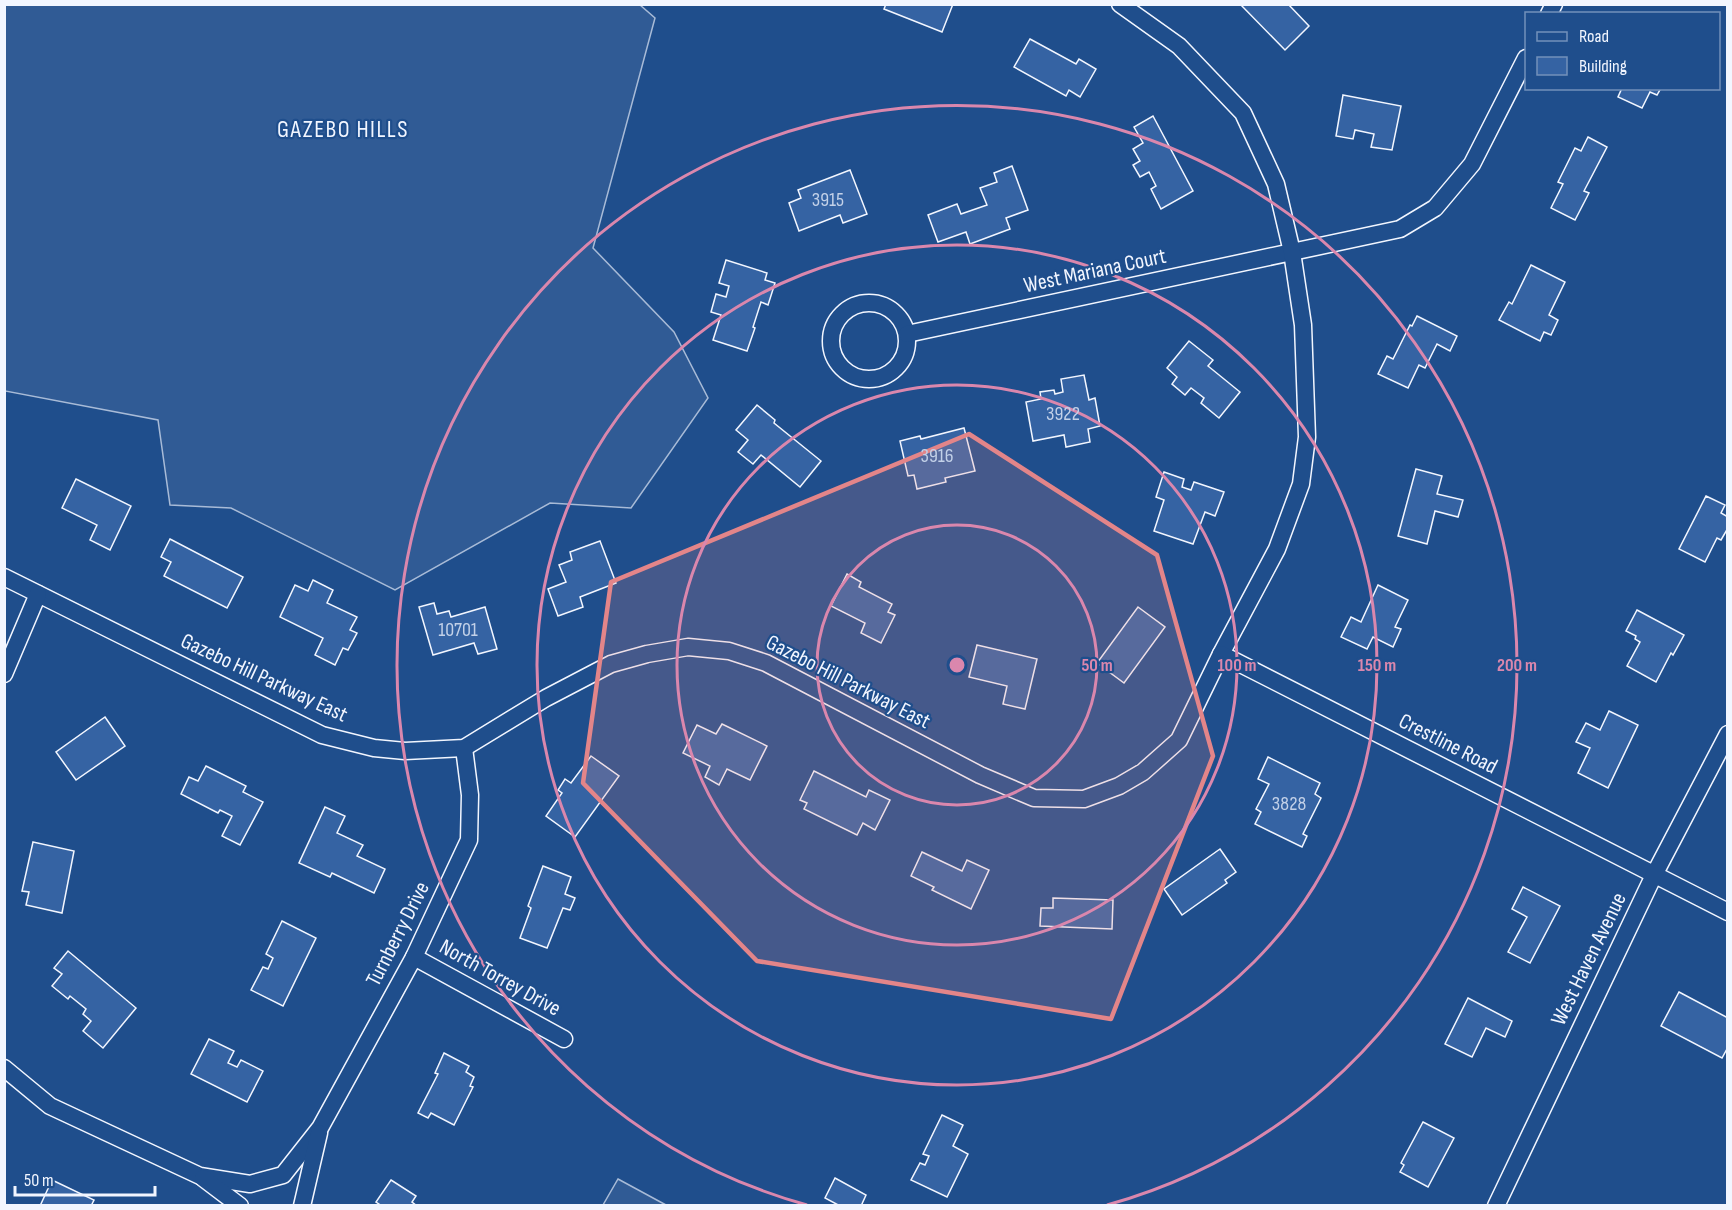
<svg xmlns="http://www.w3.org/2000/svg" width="1732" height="1210" viewBox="0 0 1732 1210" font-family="'Sofia Sans Condensed',sans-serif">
	<rect width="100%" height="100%" fill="#1f4e8c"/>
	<g fill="#305b95" stroke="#a8bbd7" stroke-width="1.5">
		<path d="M4,5H640L655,18L593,248L674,332L708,398L631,508L550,503L395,590L231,508L170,505L158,420L5,391Z"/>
		<path d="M618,1179L666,1205H603Z"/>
	</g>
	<g fill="#3563a3" stroke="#f2f6ff" stroke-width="1.5">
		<path d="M886,4H953L942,32L884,9Z"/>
		<path d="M1240,4H1288L1309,26L1285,50Z"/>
		<path d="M1030,39L1076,64L1079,59L1096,69L1080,97L1069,90L1066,96L1014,67Z"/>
		<path d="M1622,88H1661L1657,95L1650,92L1642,108L1618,97Z"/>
		<path d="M1343,95L1401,106L1392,150L1371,147L1374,134L1355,130L1353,139L1336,136Z"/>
		<path d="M1153,116L1193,191L1161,209L1151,189L1156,186L1149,172L1140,177L1133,165L1140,161L1133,149L1143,143L1134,127Z"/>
		<path d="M1588,137L1607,147L1584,191L1589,193L1575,220L1551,208L1563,184L1558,182L1575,148L1581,151Z"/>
		<path d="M1012,166L1028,210L1006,218L1010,229L970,244L966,232L938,242L928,215L957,204L961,214L987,205L980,188L997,182L994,173Z"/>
		<path d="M850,170L867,214L843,223L840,215L799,231L789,203L801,198L798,190Z"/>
		<path d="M726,260L767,273L765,280L775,283L768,305L761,302L753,327L755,328L747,351L713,340L721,315L711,312L716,294L726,297L729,286L719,283Z"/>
		<path d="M1531,265L1565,282L1549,315L1558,320L1551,335L1544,332L1540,341L1499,320L1509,302L1512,304Z"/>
		<path d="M1417,316L1457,336L1450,351L1437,344L1425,368L1419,365L1408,388L1378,374L1387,356L1393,359L1410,325L1412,326Z"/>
		<path d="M1189,341L1213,360L1208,366L1240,392L1219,418L1201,403L1204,398L1191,388L1185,395L1172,384L1177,377L1167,368Z"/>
		<path d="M1084,375L1089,400L1095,398L1100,426L1088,429L1090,442L1066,447L1064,435L1033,441L1026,402L1041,399L1040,392L1054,390L1055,394L1063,392L1061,379Z"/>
		<path d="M757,405L775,420L774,423L821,461L800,487L761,455L753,464L738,452L748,440L736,430Z"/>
		<path d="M964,428L975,471L945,478L946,482L917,489L914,475L908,476L900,441L920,436L921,439Z"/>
		<path d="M1416,469L1442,476L1437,494L1463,500L1458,517L1435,511L1427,544L1398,536Z"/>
		<path d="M1164,472L1184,479L1182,487L1191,490L1194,482L1224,492L1215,516L1205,512L1193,544L1154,531L1164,500L1156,497Z"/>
		<path d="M76,479L131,506L110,550L90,540L97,525L62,508Z"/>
		<path d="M1706,496L1725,505L1721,513L1728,517V528L1721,540L1717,538L1705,562L1679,549Z"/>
		<path d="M170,539L243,577L227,608L164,576L171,562L161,557Z"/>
		<path d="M600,541L616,583L580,597L583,607L558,616L548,589L566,582L559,565L572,560L570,552Z"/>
		<path d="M847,574L861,582L859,587L892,604L888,612L895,615L881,643L861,633L865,623L831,606Z"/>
		<path d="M313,580L333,590L327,603L357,617L350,630L357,633L348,650L343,648L335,665L315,655L323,638L280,617L295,585L308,591Z"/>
		<path d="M1378,585L1408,600L1395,627L1401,629L1393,647L1373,637L1367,649L1341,637L1351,617L1361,622Z"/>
		<path d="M434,603L437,614L449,611L451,617L485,607L497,649L478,654L474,643L433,655L419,607Z"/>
		<path d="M1138,607L1165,627L1124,683L1097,663Z"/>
		<path d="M1637,610L1684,635L1673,655L1671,653L1656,682L1627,666L1640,642L1635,639L1636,636L1626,631Z"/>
		<path d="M977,645L1037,659L1025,709L1003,704L1007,686L969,677Z"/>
		<path d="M1609,711L1638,725L1608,788L1578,773L1590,748L1576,742L1586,723L1600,730Z"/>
		<path d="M105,717L125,746L76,780L56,752Z"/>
		<path d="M722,724L767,746L750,780L727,769L719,785L705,777L710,766L683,753L697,725L716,734Z"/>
		<path d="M591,756L619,776L575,837L546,816L562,793L558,790L565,779L571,783Z"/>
		<path d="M1268,757L1320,783L1315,794L1321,798L1303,834L1307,836L1302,847L1255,824L1261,812L1256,809L1269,784L1258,779Z"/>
		<path d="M206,766L246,786L243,792L263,802L240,845L222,836L232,816L220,810L218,813L181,794L189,777L198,781Z"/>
		<path d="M814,771L866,797L869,790L890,800L875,830L863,823L857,835L804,809L807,803L800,800Z"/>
		<path d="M325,807L345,816L337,833L363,845L357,856L385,869L374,893L332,873L330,877L299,863Z"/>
		<path d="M33,842L74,851L62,913L26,905L29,892L22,891Z"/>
		<path d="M1220,849L1236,872L1225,880L1227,883L1182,915L1164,889Z"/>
		<path d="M922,852L962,871L967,860L989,870L971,909L932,890L934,887L911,876Z"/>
		<path d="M543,866L571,877L565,894L575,898L570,910L563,908L547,948L520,938L531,908L528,906Z"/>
		<path d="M1523,887L1560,906L1530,963L1508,952L1527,917L1512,909Z"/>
		<path d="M1053,898L1113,900L1112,929L1040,926L1041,908H1053Z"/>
		<path d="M282,921L316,938L283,1006L251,990L263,967L268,969L273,958L266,954Z"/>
		<path d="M68,951L136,1008L103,1048L83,1031L91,1021L83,1014L86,1009L70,996L68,999L52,986L62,974L54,968Z"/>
		<path d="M1679,992L1728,1018V1047L1722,1058L1661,1026Z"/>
		<path d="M1468,998L1512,1021L1505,1037L1486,1028L1472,1057L1445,1044Z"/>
		<path d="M209,1039L234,1051L228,1063L237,1067L241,1060L263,1071L247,1102L191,1074Z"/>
		<path d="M444,1053L469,1066L466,1072L474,1077L470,1086L473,1087L454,1125L431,1113L428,1118L418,1113L438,1074L435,1073Z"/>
		<path d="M942,1115L963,1125L953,1146L968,1154L947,1197L911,1180L920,1163L925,1165L929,1156L923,1154Z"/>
		<path d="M1423,1122L1454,1138L1428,1187L1400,1172L1404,1165L1401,1163Z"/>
		<path d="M835,1178L866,1195L861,1206H840L825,1198Z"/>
		<path d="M52,1180L94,1200L91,1206H40Z"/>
		<path d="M391,1180L416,1196L412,1202L417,1206H382L376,1202Z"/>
	</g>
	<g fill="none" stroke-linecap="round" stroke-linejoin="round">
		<g stroke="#f2f6ff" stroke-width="19">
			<g id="minor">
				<path d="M1549,14L1554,4"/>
				<circle cx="869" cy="341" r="38"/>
				<path d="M907,334L1400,229L1435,208L1472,164L1526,58"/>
				<path d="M4,577L322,735L374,748L405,751L464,748L546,698L611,664L647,654L688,647L729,651L766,663L980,775L1034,798L1084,799L1119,786L1143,772L1179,740L1221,654L1277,549L1301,484L1307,437L1303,325L1292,252L1276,184L1243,113L1179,46L1120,4"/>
				<path d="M1221,654L1728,912"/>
				<path d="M4,674L38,594"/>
				<path d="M414,957L564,1039"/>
				<path d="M4,1068L50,1106L200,1176L250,1184L283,1175L320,1128L414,957L469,840L470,795L464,748"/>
				<path d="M203,1178L240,1206"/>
				<path d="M302,1206L319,1133"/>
				<path d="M1496,1206L1654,875L1728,734"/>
			</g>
		</g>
		<use href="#minor" stroke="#1f4e8c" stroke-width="16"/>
	</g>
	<path fill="#e38589" fill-opacity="0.2" stroke="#e38589" stroke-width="4.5" stroke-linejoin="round" d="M969,434L1157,555L1213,756L1111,1019L757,961L583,783L611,582Z"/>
	<g fill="none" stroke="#da87ad" stroke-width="3">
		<circle cx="957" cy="665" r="140"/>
		<circle cx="957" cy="665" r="280"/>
		<circle cx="957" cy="665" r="420"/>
		<path d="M807 1205A560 560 0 1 1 1107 1205"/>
	</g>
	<g text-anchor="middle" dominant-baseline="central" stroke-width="4.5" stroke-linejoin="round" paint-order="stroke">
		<g font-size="20" fill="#c3d1e8">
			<text x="828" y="200">3915</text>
			<text x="1063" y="414">3922</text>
			<text x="937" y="456">3916</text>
			<text x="458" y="630">10701</text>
			<text x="1289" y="804">3828</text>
		</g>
		<g font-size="22" fill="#f2f6ff" stroke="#1f4e8c">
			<text transform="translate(1095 271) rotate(-12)">West Mariana Court</text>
			<text transform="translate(264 678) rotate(25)">Gazebo Hill Parkway East</text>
			<text transform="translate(848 682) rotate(27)">Gazebo Hill Parkway East</text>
			<text transform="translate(1448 744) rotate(27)">Crestline Road</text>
			<text transform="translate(398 934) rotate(-63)">Turnberry Drive</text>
			<text transform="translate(1589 959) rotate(-64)">West Haven Avenue</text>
			<text transform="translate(500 978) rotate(29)">North Torrey Drive</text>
		</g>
		<g font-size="24" letter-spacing="1.5" fill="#f2f6ff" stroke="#1f4e8c">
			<text x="343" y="129">GAZEBO HILLS</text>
		</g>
	</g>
	<circle cx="957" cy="665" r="9" fill="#da87ad" stroke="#1f4e8c" stroke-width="3"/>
	<g font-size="18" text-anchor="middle" font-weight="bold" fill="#da87ad" stroke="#1f4e8c" stroke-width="4.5" stroke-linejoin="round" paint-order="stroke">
		<text x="1097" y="671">50 m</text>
		<text x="1237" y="671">100 m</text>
		<text x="1377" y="671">150 m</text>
		<text x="1517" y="671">200 m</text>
	</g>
	<rect width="1732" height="1210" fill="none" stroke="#f2f6ff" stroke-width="12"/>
	<rect x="1525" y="12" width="195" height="78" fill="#1f4e8c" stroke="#7391ba" stroke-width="1.5"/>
	<rect x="1537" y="32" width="30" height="9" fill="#1f4e8c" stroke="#7391ba" stroke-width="1.5"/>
	<text x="1579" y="42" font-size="18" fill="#f2f6ff">Road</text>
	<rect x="1537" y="57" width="30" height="18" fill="#3563a3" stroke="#7391ba" stroke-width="1.5"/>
	<text x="1579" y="72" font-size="18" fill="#f2f6ff">Building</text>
	<path d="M15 1186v9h140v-9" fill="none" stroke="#f2f6ff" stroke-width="3"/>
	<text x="24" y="1186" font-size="18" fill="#f2f6ff" stroke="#1f4e8c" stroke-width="4.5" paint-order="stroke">50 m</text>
</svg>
